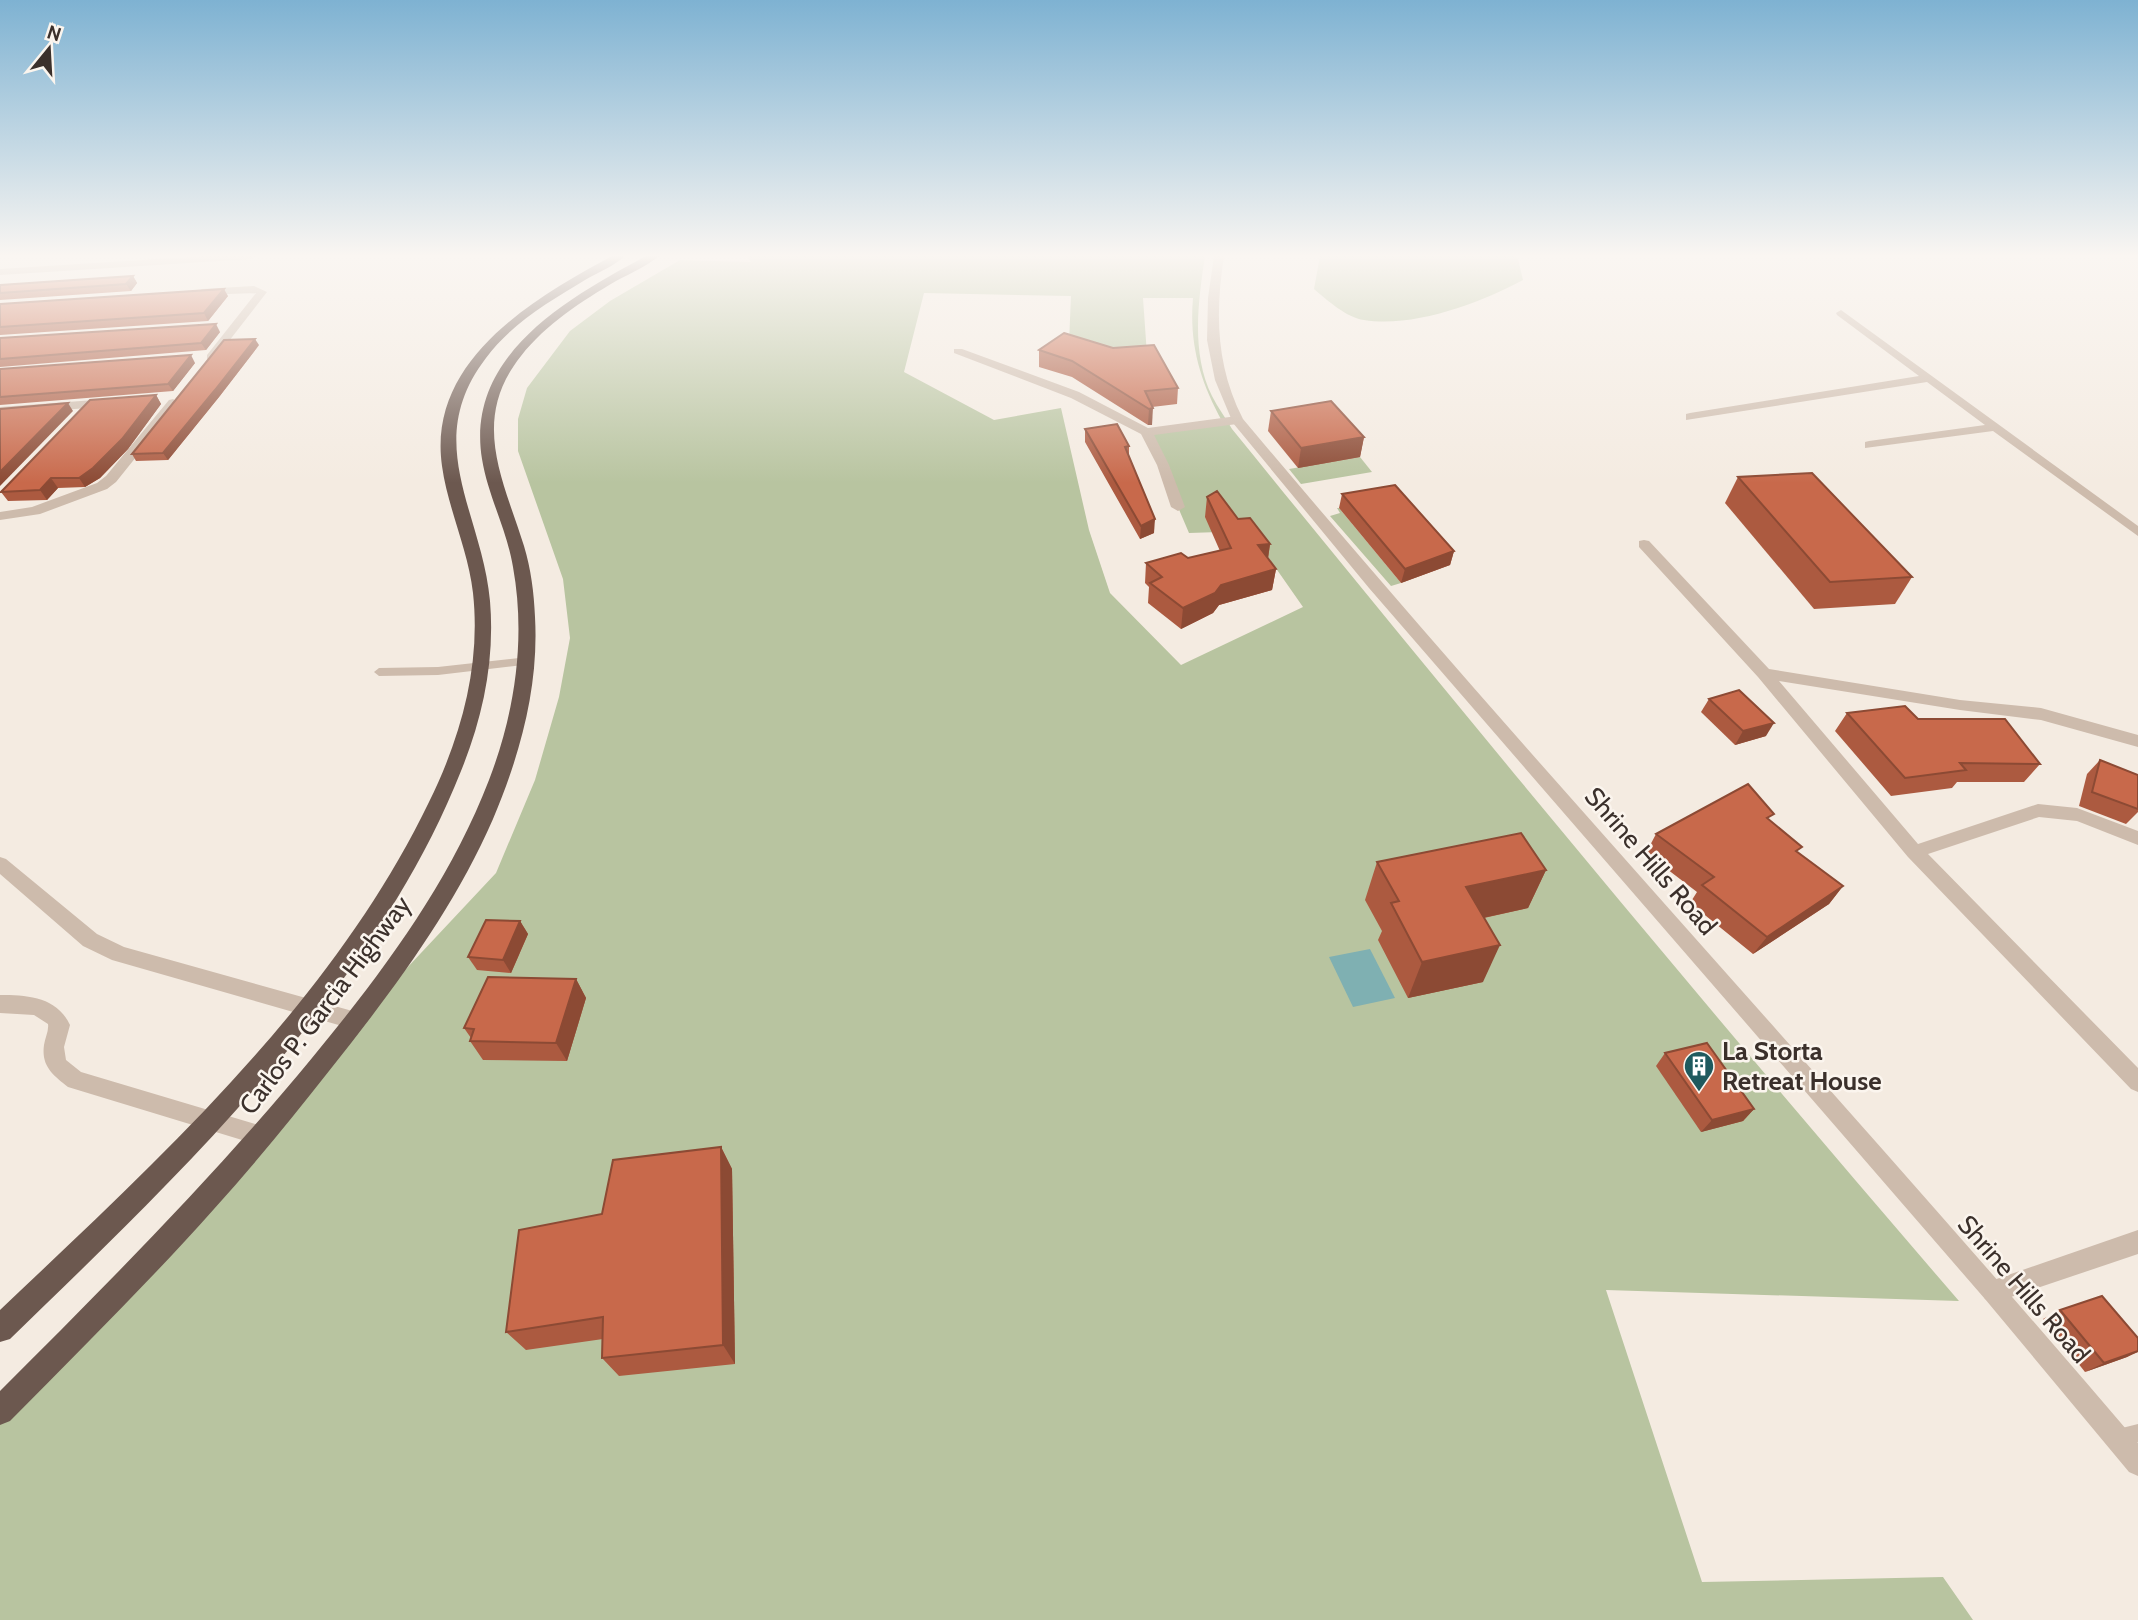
<svg xmlns="http://www.w3.org/2000/svg" width="2138" height="1620" viewBox="0 0 2138 1620" font-family="Cabin,sans-serif">
	<rect width="100%" height="100%" fill="#f4ebe1"/>
	<g fill="#b8c4a0" fill-rule="evenodd">
		<path d="M747,256H1205C1198,302 1191,353 1212,396C1218,408 1226,418 1232,429C1471,723 1712,1015 1959,1301L1606,1290L1702,1582L1943,1577L1973,1620H0V1402L496,873L535,780L559,697L570,638L563,579L518,451V419L527,388L570,331L610,301L680,260L751,262ZM924,293L1071,296L1069,343L1147,355L1143,298H1193C1189,344 1200,381 1222,421L1146,432L1189,533L1250,531L1303,607L1181,665L1110,593L1089,530L1061,408L994,420L904,372Z"/>
		<path d="M1320,256H1515L1518,259L1523,280C1480,303 1414,328 1364,320C1347,318 1327,300 1314,289Z"/>
		<path d="M1360,457L1372,472L1301,484L1289,469Z"/>
		<path d="M1337,508H1339L1401,583L1391,586L1330,516L1340,513Z"/>
	</g>
	<path fill="#7fb0b2" d="M1370,949L1395,998L1353,1007L1329,957Z"/>
	<g fill="none" stroke-linecap="round" stroke-linejoin="round">
		<g fill="#cdbbac" fill-rule="evenodd">
			<path d="M528,657L532,658L533,661L532,664L438,675L379,676L374,672L379,668L438,667Z"/>
			<path d="M2138,1424V1442L2116,1446L2110,1443L2107,1437L2110,1431Z"/>
		</g>
		<g fill="#cdbbac" fill-rule="evenodd">
			<path d="M204,256H256L251,259L0,275V269Z"/>
			<path d="M254,286L267,292L215,359H207V355L256,293L202,295L197,292L202,289Z"/>
			<path d="M1841,310L2138,526V536L1993,431L1865,448V442L1869,441L1985,425L1927,382L1686,420V414L1690,413L1919,376L1837,315L1836,313Z"/>
			<path d="M954,349H962L1079,392L1148,428L1237,416L1243,420L1237,424L1154,435L1169,465L1185,507L1178,511L1171,507L1157,465L1141,434L1071,398L954,353Z"/>
			<path d="M108,399L114,403L112,406L0,415V407Z"/>
			<path d="M173,399L179,403L177,406L116,482L107,489L40,514L0,520V512L32,507L97,483L106,476L169,400Z"/>
			<path d="M1644,540L1649,541L1769,669L1960,700L2041,708L2138,735V747L2041,720L1960,710L1779,681L1918,844L2038,804L2077,808L2138,831V845L2077,821L2039,817L1928,854L2138,1068V1092L2131,1089L1908,857L1758,677L1639,547V541Z"/>
			<path d="M0,857L6,859L97,934L124,947L356,1012L363,1015L366,1021L363,1027L356,1030L112,960L83,946L0,874Z"/>
			<path d="M0,995C28,995 57,997 70,1025L64,1047L66,1060L81,1072L262,1126L270,1129L273,1136L270,1143L262,1146L68,1087C53,1075 41,1066 44,1045C45,1038 49,1031 48,1024L34,1015L0,1013Z"/>
			<path d="M2138,1230V1254L1993,1303L1985,1299L1981,1291L1985,1283Z"/>
		</g>
		<path fill="#cdbbac" fill-rule="evenodd" d="M1214,256H1224C1215,314 1216,366 1243,419C1534,766 1844,1098 2138,1443V1476L2129,1472L1985,1299L1369,588L1233,423L1215,380L1207,340L1208,298Z"/>
		<g fill="#6c584f" fill-rule="evenodd">
			<path d="M612,256H625C614,266 599,272 585,280C550,301 511,324 486,358C421,443 482,512 490,601C495,660 483,717 461,771C374,991 177,1177 10,1339L0,1342V1310C159,1159 332,1003 429,802C461,737 481,666 473,593C468,549 448,509 442,466C427,360 533,299 612,256Z"/>
			<path d="M646,256H659C647,266 631,273 616,281C582,301 546,324 521,356C470,420 503,479 524,546C531,569 534,593 535,617C539,687 520,755 493,819C453,911 391,993 329,1071C292,1118 254,1165 214,1209C149,1282 79,1351 10,1421L0,1425V1391C108,1283 215,1176 312,1058C382,973 449,884 489,780C515,712 526,639 513,567C507,530 488,496 482,459C465,355 568,298 646,256Z"/>
		</g>
	</g>
	<g fill="#ac5a40">
		<path d="M133,276L137,283L131,291L0,300V285Z"/>
		<path d="M228,296L208,321L0,335V304Z"/>
		<path d="M220,332L206,350L0,367V338Z"/>
		<path d="M259,345L219,397L168,460L136,461L132,454Z"/>
		<path d="M1113,348L1178,388L1177,404L1152,407V425H1148L1072,377L1039,367V350Z"/>
		<path d="M195,363L173,391L0,405V369Z"/>
		<path d="M156,395L161,404L128,449L100,478L85,487L58,488L47,500L8,501L1,492Z"/>
		<path d="M1271,411L1364,437L1360,457L1298,468L1268,431Z"/>
		<path d="M1085,429L1129,446V456L1154,533L1140,539L1085,442Z"/>
		<path d="M1738,477L1912,577L1895,604L1814,609L1725,503Z"/>
		<path d="M1342,494L1454,551L1450,565L1401,583L1339,508Z"/>
		<path d="M1207,497L1270,544L1268,559L1276,569L1272,590L1219,605L1213,613L1181,629L1148,603L1149,587L1145,583L1146,563L1188,558L1220,551L1205,517Z"/>
		<path d="M1709,699L1766,736L1735,745L1701,712Z"/>
		<path d="M1847,713L1918,719L2040,764L2024,782H1957L1952,788L1891,796L1835,731Z"/>
		<path d="M2100,760L2138,775V812L2126,824L2079,806L2087,774Z"/>
		<path d="M1770,820L1798,853L1843,886L1829,904L1753,954L1690,903L1697,892L1646,853L1656,834Z"/>
		<path d="M1377,862L1546,870L1528,908L1484,918L1483,982L1408,998L1378,940L1382,931L1365,900Z"/>
		<path d="M520,921L528,934L511,973L477,970L468,957Z"/>
		<path d="M576,979L586,998L567,1061L483,1060L470,1041L471,1038L464,1028Z"/>
		<path d="M1665,1053L1754,1109L1743,1121L1701,1132L1656,1066Z"/>
		<path d="M721,1147L732,1169L735,1364L619,1376L602,1358L603,1339L526,1350L506,1332L602,1214Z"/>
		<path d="M2060,1310L2138,1338V1352L2127,1357L2085,1372L2043,1319Z"/>
	</g>
	<g fill="#8c4a34">
		<path d="M133,276L137,283L131,291L126,284Z"/>
		<path d="M224,289L228,296L208,321L204,313Z"/>
		<path d="M216,324L220,332L206,350L201,343Z"/>
		<path d="M255,339L259,345L219,397L168,460L163,453Z"/>
		<path d="M191,355L195,363L173,391L168,384Z"/>
		<path d="M156,395L161,404L128,449L100,478L85,487L79,478Z"/>
		<path d="M68,403L73,411L0,486V472Z"/>
		<path d="M1153,408L1152,425H1148L1149,409Z"/>
		<path d="M1364,437L1360,457L1298,468L1301,448Z"/>
		<path d="M51,478L58,488L47,500L40,490Z"/>
		<path d="M1155,519L1154,533L1140,539L1141,526Z"/>
		<path d="M1270,544L1267,564L1258,545Z"/>
		<path d="M1454,551L1450,565L1401,583L1405,569Z"/>
		<path d="M1276,569L1272,590L1219,605L1213,613L1181,629L1183,608L1221,585Z"/>
		<path d="M1774,723L1766,736L1735,745L1743,731Z"/>
		<path d="M1546,870L1528,908L1450,925L1466,887Z"/>
		<path d="M1843,886L1829,904L1753,954L1767,937Z"/>
		<path d="M520,921L528,934L511,973L503,960Z"/>
		<path d="M1500,945L1483,982L1408,998L1422,962Z"/>
		<path d="M576,979L586,998L567,1061L556,1043Z"/>
		<path d="M1754,1109L1743,1121L1701,1132L1712,1120Z"/>
		<path d="M721,1147L732,1169L735,1364L723,1345Z"/>
		<path d="M2138,1351L2127,1357L2085,1372L2104,1363Z"/>
	</g>
	<g fill="#c8694b" stroke="#8c4a34" stroke-width="2">
		<path d="M133,276L126,284L0,293V285Z"/>
		<path d="M224,289L204,313L0,327V304Z"/>
		<path d="M216,324L201,343L0,359V338Z"/>
		<path d="M1064,333L1113,348L1154,345L1178,388L1145,391L1153,408L1149,409L1072,361L1039,350Z"/>
		<path d="M255,339L215,390L163,453L132,454L224,340Z"/>
		<path d="M191,355L168,384L0,397V369Z"/>
		<path d="M156,395L122,439L93,468L79,478H51L40,490L1,492L90,400Z"/>
		<path d="M1331,401L1364,437L1301,448L1271,411Z"/>
		<path d="M68,403L0,472V409Z"/>
		<path d="M1117,424L1129,446L1125,447L1155,519L1141,526L1085,429Z"/>
		<path d="M1812,473L1912,577L1830,582L1738,477Z"/>
		<path d="M1395,485L1454,551L1405,569L1342,494Z"/>
		<path d="M1217,491L1238,519L1250,518L1270,544L1258,545L1276,569L1221,585L1215,593L1183,608L1150,583L1162,577L1146,563L1181,553L1188,558L1231,548L1207,497Z"/>
		<path d="M1739,690L1774,723L1743,731L1709,699Z"/>
		<path d="M1905,706L1918,719H2005L2040,764L1960,763L1966,770L1905,778L1847,713Z"/>
		<path d="M2100,760L2138,775V809L2092,792Z"/>
		<path d="M1748,784L1774,814L1767,818L1802,847L1796,851L1843,886L1767,937L1702,885L1714,877L1656,834Z"/>
		<path d="M1521,833L1546,870L1466,887L1500,945L1422,962L1391,903L1399,901L1377,862Z"/>
		<path d="M486,920L520,921L503,960L468,957Z"/>
		<path d="M488,977L576,979L556,1043L470,1041L474,1029L464,1028Z"/>
		<path d="M1707,1043L1754,1109L1712,1120L1665,1053Z"/>
		<path d="M721,1147L723,1345L602,1358L603,1317L506,1332L519,1230L602,1214L613,1160Z"/>
		<path d="M2102,1296L2138,1338V1351L2104,1363L2060,1310Z"/>
	</g>
	<linearGradient id="sky" x2="0" y2="1"><stop stop-color="#7eb2d2"/><stop offset="0.53" stop-color="#faf6f2"/><stop offset="1" stop-color="#faf6f2" stop-opacity="0"/></linearGradient>
	<rect width="2138" height="483" fill="url(#sky)"/>
	<defs>
		<g id="building-pin" transform="scale(1.575)"><path d="M0 17L-7.5 6A9.5 9.5 0 1 1 7.5 6Z" fill="#1f5a5e" stroke="#fbf5ee"/><path d="M-4-6H4V6H1V3H-1V6H-4ZM-2.5-4.3h1.7v1.8h-1.7ZM.8-4.3h1.7v1.8H.8ZM-2.5-1h1.7V.8h-1.7ZM.8-1h1.7V.8H.8Z" fill="#fff"/></g>
	</defs>
	<g fill-rule="evenodd">
		<use href="#building-pin" x="1699" y="1066"/>
	</g>
	<g text-anchor="middle" dominant-baseline="central" stroke-width="5" stroke-linejoin="round" paint-order="stroke">
		<g font-size="26" fill="#3b302b" stroke="#fbf5ee">
			<text transform="translate(1651 861) rotate(49)">Shrine Hills Road</text>
			<text transform="translate(325 1005) rotate(-53)">Carlos P. Garcia Highway</text>
			<text transform="translate(2024 1289) rotate(49)">Shrine Hills Road</text>
		</g>
		<g font-size="26" font-weight="bold" fill="#3b302b" stroke="#fbf5ee" text-anchor="start">
			<text x="1722" y="1051">La Storta<tspan x="1722" dy="30">Retreat House</tspan></text>
		</g>
	</g>
	<g transform="translate(49 49) rotate(18)" stroke="#fbf5ee" stroke-width="5" paint-order="stroke">
	<path d="M0-5L12 26L0 18L-12 26Z" fill="#3b302b"/>
	<text y="-10" font-size="19" font-weight="bold" text-anchor="middle" fill="#3b302b">N</text>
	</g>
</svg>
